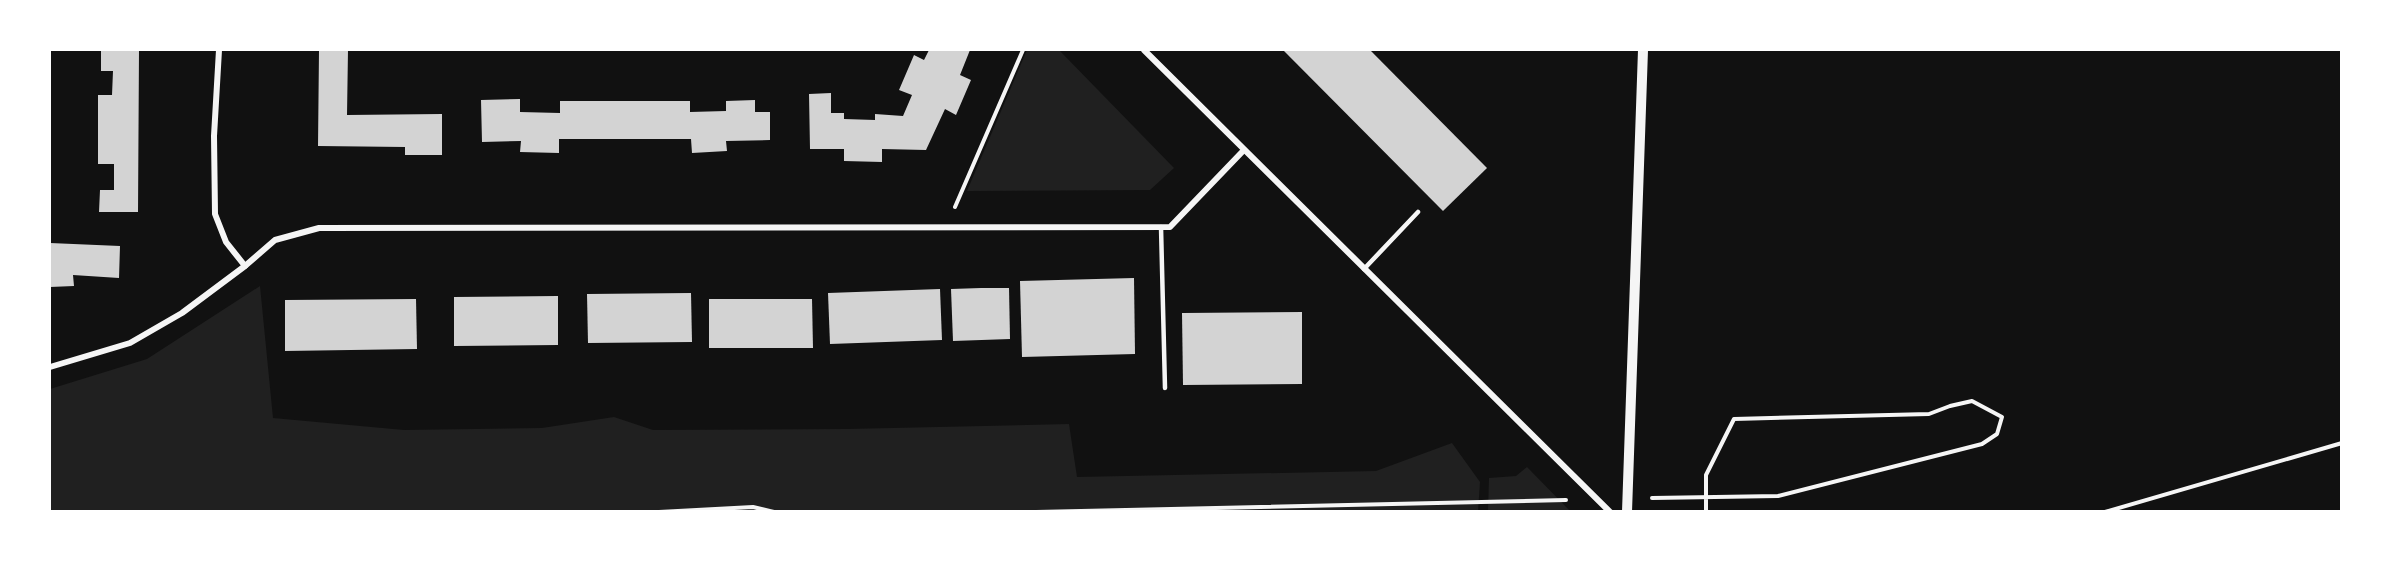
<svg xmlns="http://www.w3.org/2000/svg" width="2391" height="561" viewBox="0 0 2391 561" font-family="'Fira Sans Condensed',sans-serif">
	<rect width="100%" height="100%" fill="#111"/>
	<g fill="#202020">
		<path d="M1027,50H1059L1174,168L1150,190L967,191Z"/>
		<path d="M260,286L273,418L404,430L542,428L614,417L653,430L847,429L1069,424L1077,477L1376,471L1452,443L1480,482L1478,512H50V389L147,359Z"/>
		<path d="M1527,467L1570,511L1488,512L1489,478L1516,476Z"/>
	</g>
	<g fill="#d3d3d3">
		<path d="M101,50H139L138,212H99L100,190H114V164H98V95H112L113,71H101Z"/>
		<path d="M319,50H348L347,115L442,114V155H405V147L318,146Z"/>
		<path d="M929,50H970L960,75L971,80L956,115L945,109L926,150L882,149V162L844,161V149H810L809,94L831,93V113H844V119L875,120V114L903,116L912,95L899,90L914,55L924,60Z"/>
		<path d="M1283,50H1370L1487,168L1443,211Z"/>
		<path d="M520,99V112L560,113V101H690V112L726,111V101L755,100V112H770V140L726,141L727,151L692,153L691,139H559V153L520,152L521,141L482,142L481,100Z"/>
		<path d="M50,243L120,246L119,278L73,275L74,286L50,287Z"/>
		<path d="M1134,278L1135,354L1022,357L1020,281Z"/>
		<path d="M981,288H1009L1010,339L953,341L951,289Z"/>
		<path d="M940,289L942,340L830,344L828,293Z"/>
		<path d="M691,293L692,342L588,343L587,294Z"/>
		<path d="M558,296V345L454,346V297Z"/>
		<path d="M416,299L417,349L285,351V300Z"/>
		<path d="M709,299H812L813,348H709Z"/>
		<path d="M1302,312V384L1183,385L1182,313Z"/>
	</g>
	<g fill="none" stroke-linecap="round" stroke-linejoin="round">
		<g stroke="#f5f5f5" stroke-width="4">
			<path d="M955,207L1023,50"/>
			<path d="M1652,498L1778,496L1982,444L1997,434L2002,417L1972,401L1950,406L1929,414L1734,419L1706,475V512"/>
			<path d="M659,512L753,507L774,512"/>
			<path d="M1036,512L1566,500"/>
			<path d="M2105,512L2342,443"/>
		</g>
		<g stroke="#f5f5f5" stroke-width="4.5">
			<path d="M1161,227L1165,388"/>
			<path d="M1364,269L1418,212"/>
		</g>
		<g stroke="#f5f5f5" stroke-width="6">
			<path d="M219,50L214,136L215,214L226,242L245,266"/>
			<path d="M1144,50L1610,512"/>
			<path d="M50,367L130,343L182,313L245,266L275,240L319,228L1170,227L1243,151"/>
		</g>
		<path stroke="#f5f5f5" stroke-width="10" d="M1627,512L1643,50"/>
	</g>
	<rect width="2391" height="561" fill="none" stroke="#ffffff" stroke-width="102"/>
</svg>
